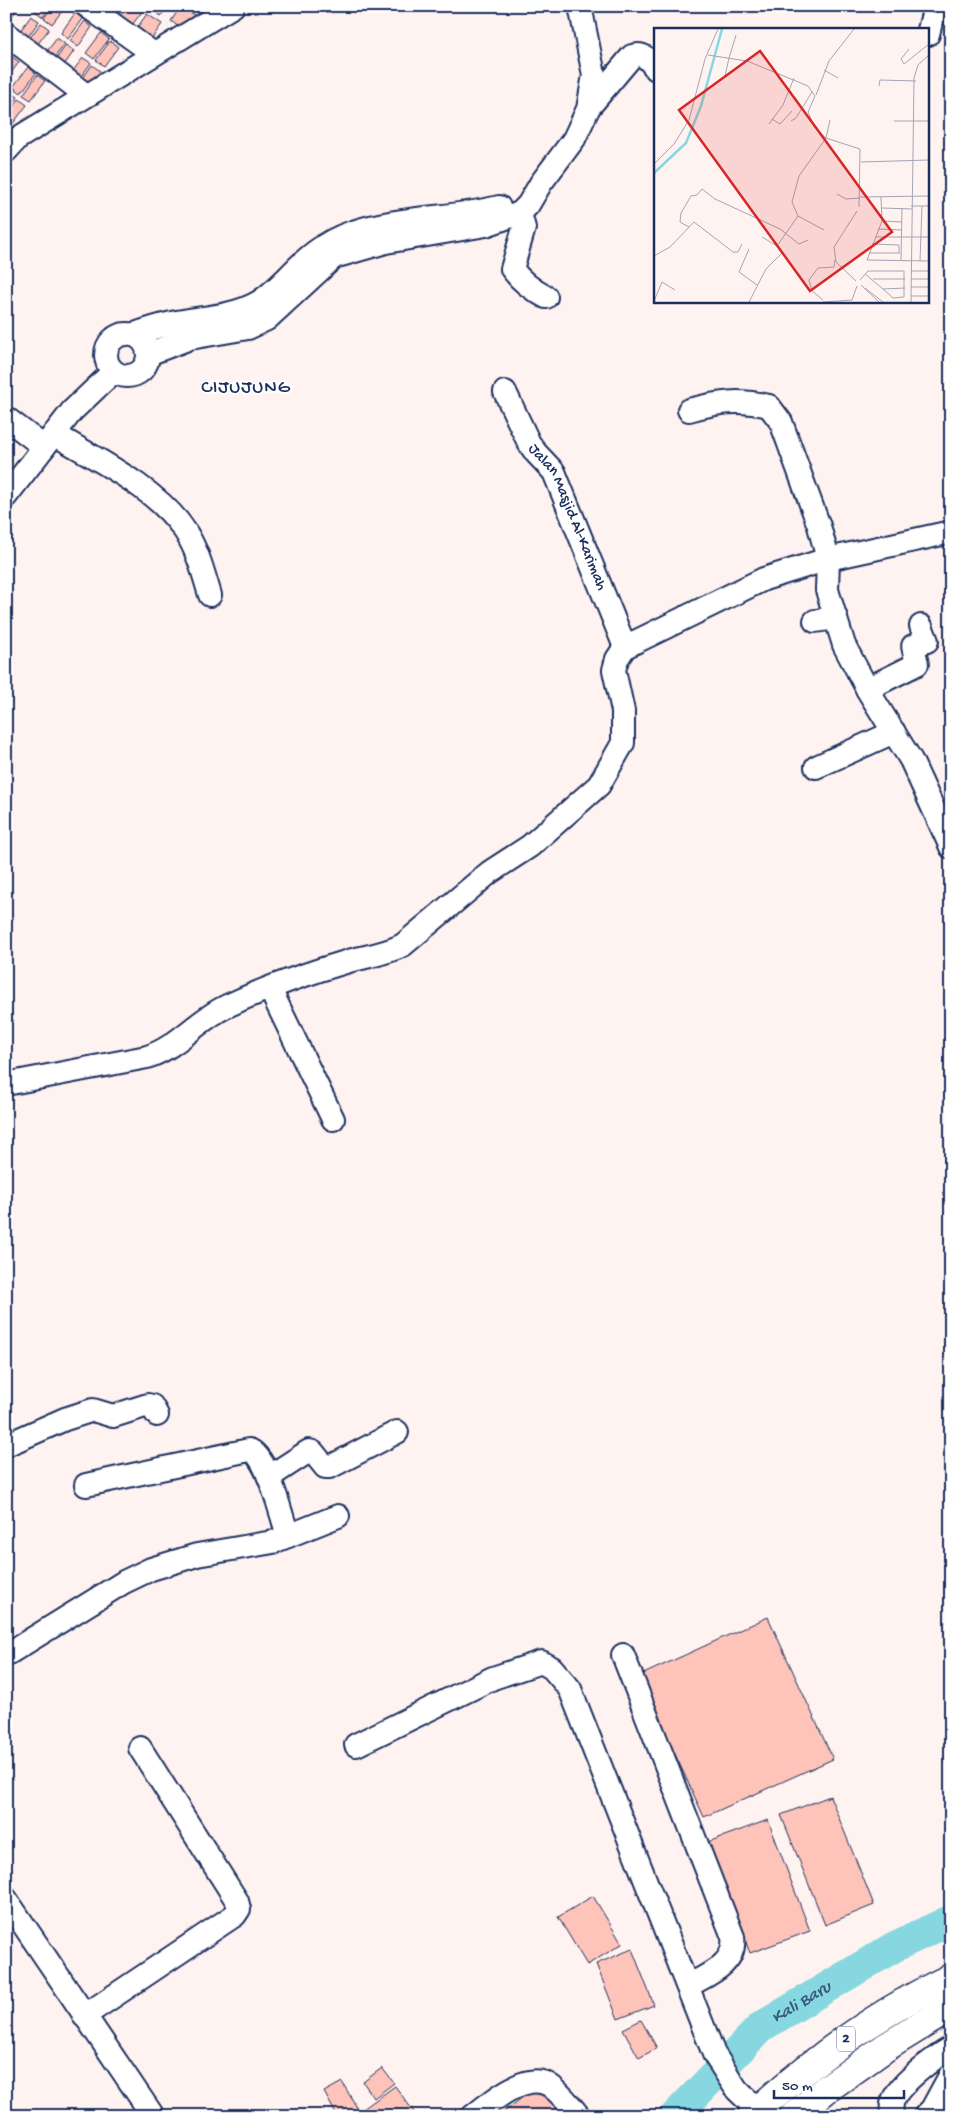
<svg xmlns="http://www.w3.org/2000/svg" width="957" height="2122" viewBox="0 0 957 2122" font-family="'Gochi Hand',sans-serif">
	<rect width="100%" height="100%" fill="#fff3f1"/>
	<filter id="ink" filterUnits="userSpaceOnUse"><feTurbulence type="fractalNoise" baseFrequency=".02" numOctaves="2"/><feDisplacementMap in="SourceGraphic" scale="10" xChannelSelector="R" yChannelSelector="G"/><feConvolveMatrix kernelMatrix="1 2 1 2 8 2 1 2 1" color-interpolation-filters="sRGB"/></filter>
	<g filter="url(#ink)">
		<g fill="none" stroke-linecap="round" stroke-linejoin="round">
			<path stroke="#86d7df" stroke-width="31" id="s1" d="M675,2116L761,2027L894,1947L951,1920"/>
		</g>
		<g fill="#fec3b9" stroke="#1b2f5e">
			<path d="M7,6L18,8L6,24V8Z"/>
			<path d="M38,6H51L43,17L35,11Z"/>
			<path d="M53,6H66L52,24L44,18Z"/>
			<path d="M112,6H124L116,18L108,12Z"/>
			<path d="M127,6H140L144,9L129,29L117,20Z"/>
			<path d="M149,6H168L161,16Z"/>
			<path d="M181,6L194,15L183,30L171,21Z"/>
			<path d="M75,13L83,19L68,39L61,33Z"/>
			<path d="M147,14L162,24L148,44L133,33Z"/>
			<path d="M31,16L39,21L25,41L17,35Z"/>
			<path d="M85,21L92,27L78,47L70,41Z"/>
			<path d="M41,23L49,29L34,49L26,43Z"/>
			<path d="M101,33L109,39L94,59L86,53Z"/>
			<path d="M57,38L65,44L50,63L42,58Z"/>
			<path d="M110,41L118,47L104,66L96,60Z"/>
			<path d="M66,45L74,51L60,71L52,65Z"/>
			<path d="M11,56L19,62L6,80V63Z"/>
			<path d="M83,58L91,63L76,83L68,77Z"/>
			<path d="M92,65L100,71L85,91L78,85Z"/>
			<path d="M28,67L36,73L21,93L13,87Z"/>
			<path d="M37,75L45,81L31,100L23,95Z"/>
			<path d="M10,92L18,97L6,113V96Z"/>
			<path d="M19,99L27,105L12,125L6,120V117Z"/>
			<path d="M768,1617L833,1759L704,1817L639,1676Z"/>
			<path d="M830,1796L874,1905L825,1925L781,1815Z"/>
			<path d="M768,1820L810,1931L750,1953L708,1842Z"/>
			<path d="M593,1896L622,1944L587,1965L558,1917Z"/>
			<path d="M632,1949L654,2005L618,2019L596,1964Z"/>
			<path d="M641,2020L657,2048L639,2058L623,2029Z"/>
			<path d="M382,2068L394,2083L374,2098L363,2082Z"/>
			<path d="M342,2082L359,2111L351,2116H337L324,2092Z"/>
			<path d="M538,2085L562,2116H499Z"/>
			<path d="M395,2086L414,2112L409,2116H367L363,2109Z"/>
		</g>
		<g fill="none" stroke-linecap="round" stroke-linejoin="round">
			<g stroke="#1b2f5e" stroke-width="26">
				<g id="minor">
					<path d="M87,6L154,54"/>
					<path d="M6,34L86,95"/>
					<path d="M928,34L935,6"/>
					<path d="M589,107L632,56C644,52 649,60 656,69"/>
					<path d="M6,151L18,138L233,6"/>
					<path d="M520,213L524,228L512,269C521,281 532,290 546,297"/>
					<circle cx="127" cy="355" r="21"/>
					<path d="M132,335C146,330 159,326 172,323C200,317 232,317 257,303C268,297 277,287 286,279C305,259 324,242 350,233C398,216 451,219 499,207"/>
					<path d="M148,354L190,338L248,328L267,319L334,257L386,242L486,225L520,213L528,205L541,183L574,139L588,109L594,75L580,6"/>
					<path id="s2" d="M505,392L529,443L536,453L554,472L625,647"/>
					<path d="M689,410C719,402 738,399 769,406L781,422L819,526L828,559L827,590L844,645L870,694L911,760L951,847"/>
					<path d="M6,418L44,447"/>
					<path d="M54,434C96,459 158,489 185,531C198,551 203,572 210,595"/>
					<path d="M6,496L72,411L113,372"/>
					<path d="M815,621L836,618"/>
					<path d="M867,689L917,664L913,646L927,641L921,626"/>
					<path d="M816,767L894,732"/>
					<path d="M270,989L333,1119"/>
					<path d="M6,1084L147,1057C178,1047 197,1020 227,1006C265,988 308,973 349,961C367,956 386,954 403,945L490,872L530,846L599,785L623,743V711L614,670L617,659L625,647L764,579L828,559L951,532"/>
					<path d="M6,1445L65,1419L93,1410L113,1416L148,1405L152,1406L157,1415"/>
					<path d="M269,1477L309,1451L313,1452L325,1467H330L397,1432"/>
					<path d="M86,1485L249,1450C267,1454 282,1518 288,1536"/>
					<path d="M6,1655L124,1582L151,1569L197,1555L273,1542L338,1516"/>
					<path d="M623,1655L733,1937C737,1964 707,1975 688,1986"/>
					<path d="M356,1745L493,1678L541,1662L552,1668L570,1689L714,2054L737,2090L758,2110"/>
					<path d="M6,1899L153,2116"/>
					<path d="M84,2016L235,1915L239,1909L237,1901L140,1748"/>
					<path d="M473,2116C491,2102 529,2068 552,2087C562,2095 571,2106 579,2116"/>
					<path d="M892,2116C892,2112 891,2108 892,2104C895,2086 935,2057 951,2048"/>
					<path d="M925,2116L932,2109L951,2074"/>
				</g>
			</g>
			<g stroke="#1b2f5e" stroke-width="31">
				<g id="highway">
					<path d="M752,2116C812,2060 877,2013 951,1978"/>
					<path d="M794,2116L825,2090L886,2047L951,2007"/>
				</g>
			</g>
			<use href="#minor" stroke="#fff" stroke-width="22"/>
			<use href="#highway" stroke="#fff" stroke-width="28"/>
		</g>
	</g>
	<g text-anchor="middle" dominant-baseline="central" stroke-width="4" stroke-linejoin="round" paint-order="stroke">
		<rect fill="#fff" stroke="#5f6d8e" stroke-width="1" x="837" y="2026.5" width="18" height="25" rx="4"/>
		<g font-size="15" font-weight="bold" fill="#1b2f5e">
			<text x="846" y="2039">2</text>
		</g>
		<g font-size="16" fill="#1b2f5e" stroke="#fff">
			<text stroke="none"><textPath href="#s2" startOffset="141">Jalan Masjid Al-Karimah</textPath></text>
		</g>
		<g font-size="18" font-style="italic" fill="#36597e" stroke="#fff">
			<text stroke="none"><textPath href="#s1" startOffset="171">Kali Baru</textPath></text>
		</g>
		<g font-size="19" letter-spacing="1" fill="#1b2f5e" stroke="#fff">
			<text x="246" y="388">CIJUJUNG</text>
		</g>
	</g>
	<g transform="translate(654 28)">
		<rect width="275" height="275" fill="#fff3f1"/>
		<path fill="none" stroke="#86d7df" stroke-width="2.5" d="M0,145L32,115L47,78L68,1"/>
		<path fill="none" stroke="#a4a5b6" stroke-width="1" d="M255,21L247,31L250,36L275,16M54,27L93,33L154,58L161,68L154,84L161,100L172,110L206,121L205,179M75,30L82,7M170,42L184,50M71,48L75,30M225,58L226,52L262,53M162,67L175,33L200,1M118,91L126,96L138,83M137,93L142,90L158,64M240,93H275M115,96L129,77L140,50M207,134L275,132M0,136L20,116L35,92L51,31L64,1M183,166L192,171L206,170M206,169L275,168M227,169L228,193L213,232L275,233M257,178H275M228,180L258,181M144,188L170,202M228,193L248,194M35,199L26,194L27,185L37,168L43,167L48,161L61,171L126,201L145,216L154,212M224,201L248,202M108,209L123,218M221,209H275M218,216L245,217V225M95,221L85,244L103,257M215,225H246M0,228L16,219L40,194L79,224H84L88,216M247,233L248,180M266,233L268,178M257,243H275M211,246L229,261L251,260M219,251H251M257,251H275M206,252L214,243H250V269L239,270L229,261M202,253L182,234L180,219L203,183M207,257L225,274M257,259H275M211,260L229,274M257,268H275M169,272L158,263L155,252L164,240L180,239L181,232M0,273L8,254L21,262M95,274L112,241L128,225L123,218L144,188L138,174L145,148L172,110L176,92M169,274L198,272L203,258M257,274L260,50L264,37L275,27"/>
		<path fill="#d62828" fill-opacity="0.15" stroke="#d62828" stroke-width="2.5" d="M106,23L238,204L156,263L25,82Z"/>
		<rect width="275" height="275" fill="none" stroke="#1b2f5e" stroke-width="2.5"/>
	</g>
	<rect width="957" height="2122" fill="none" stroke="#fff" stroke-width="25"/>
	<rect x="12" y="12" width="932" height="2097" fill="none" stroke="#1b2f5e" stroke-width="2" filter="url(#ink)"/>
	<path d="M774 2090v8h130v-8" fill="none" stroke="#1b2f5e" stroke-width="2.5"/>
	<text x="782" y="2090" font-size="15" fill="#1b2f5e" stroke="#ffffff" stroke-width="4" paint-order="stroke">50 m</text>
</svg>
